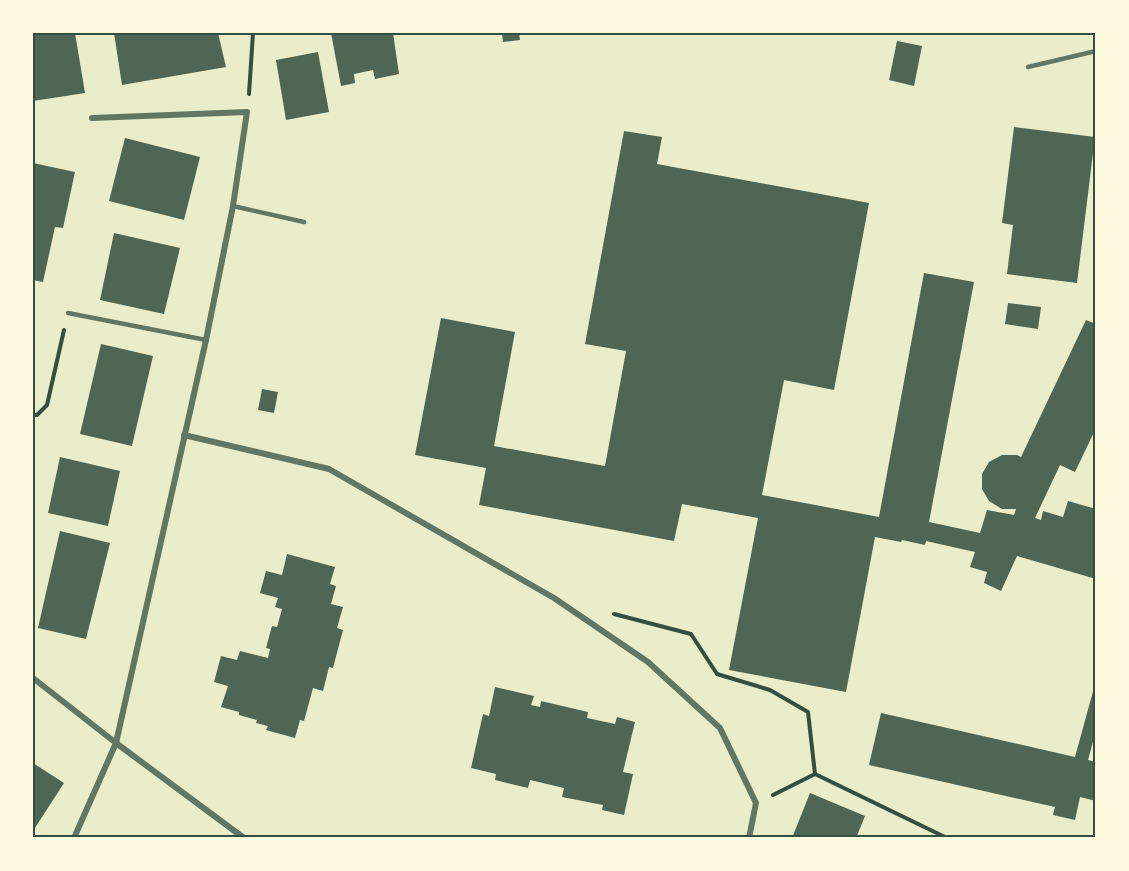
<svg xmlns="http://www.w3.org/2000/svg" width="1129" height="871" viewBox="0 0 1129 871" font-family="Rubik,sans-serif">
	<rect width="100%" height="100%" fill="#e9edc9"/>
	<g fill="#4f6655">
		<path d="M33,33H75L85,93L33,101Z"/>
		<path d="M114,33H218L226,67L122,85Z"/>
		<path d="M331,33H393L399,74L375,79L373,70L354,74L355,83L341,86Z"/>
		<path d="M502,33H519L520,40L503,42Z"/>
		<path d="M897,41L922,46L914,86L889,80Z"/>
		<path d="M318,52L329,112L286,120L276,60Z"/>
		<path d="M1014,127L1095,137L1077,283L1007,274L1013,225L1002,223Z"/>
		<path d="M624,131L662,137L657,164L869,203L834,390L784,380L762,495L879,517L924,273L974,282L929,522L980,533L987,510L1014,515L1016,509H1002L989,501L982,489V474L989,462L1002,455H1017L1021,457L1086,320L1096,324V428L1075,472L1060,465L1035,518L1041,520L1043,511L1063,517L1068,501L1096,509V579L1017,556L1001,591L984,583L987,572L970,567L975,552L926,541L925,545L902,540L901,542L875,537L846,692L729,670L758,518L682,504L674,541L479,505L486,468L415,455L441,318L515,332L494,446L605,466L626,351L585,344Z"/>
		<path d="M125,138L200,157L184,220L109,201Z"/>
		<path d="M33,163L75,172L63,228L55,227L43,282L33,280Z"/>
		<path d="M114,233L180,248L164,314L100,300Z"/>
		<path d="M1008,303L1041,307L1038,329L1005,324Z"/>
		<path d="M101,344L153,356L132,446L80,434Z"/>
		<path d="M262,389L278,392L274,413L258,410Z"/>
		<path d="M60,457L120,471L108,526L48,513Z"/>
		<path d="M60,531L110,543L86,639L38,628Z"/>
		<path d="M287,554L335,567L330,584L336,586L331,604L343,607L337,628L343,630L333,668L329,667L323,691L313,688L304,721L300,720L295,738L266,730L268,726L256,723L257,720L239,715V712L221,707L228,686L214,682L221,656L237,660L240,651L268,658L270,649L266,648L272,626L277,627L282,609L275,607L278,598L260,593L266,571L282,575Z"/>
		<path d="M1095,684L1096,731L1088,760L1096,762V801L1080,797L1075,820L1053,815L1055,807L869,765L881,713L1075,757Z"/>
		<path d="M495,687L534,696L531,705L540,707L541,701L588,712L587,718L615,724L617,717L635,722L623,772L633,774L624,815L602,810L603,805L562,797L564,788L530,780L528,788L495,780L496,774L471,768L483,714L489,716Z"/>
		<path d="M33,763L64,783L33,831Z"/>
		<path d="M810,793L865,816L856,838H792Z"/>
	</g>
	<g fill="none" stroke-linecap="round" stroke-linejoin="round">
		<g stroke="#344e41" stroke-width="4">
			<path d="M249,94L253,33"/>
			<path d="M33,415H37L47,405L64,330"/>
			<path d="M614,614L691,634L717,674L770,690L808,712L815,774"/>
			<path d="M773,795L815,774L947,838"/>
		</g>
		<g stroke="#617663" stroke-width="4.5">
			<path d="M1028,67L1096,51"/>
			<path d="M233,206L304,222"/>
			<path d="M68,313L206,340"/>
		</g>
		<g stroke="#617663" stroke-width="6">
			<path d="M184,435L329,469L554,598L648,662L720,728L756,803L749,838"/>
			<path d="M33,678L116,743L244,838"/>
			<path d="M74,838L116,743L206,340L233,206L247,112L92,118"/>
		</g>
	</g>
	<rect width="1129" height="871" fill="none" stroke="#fefae0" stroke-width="69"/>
	<rect x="34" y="34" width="1060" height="802" fill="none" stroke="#344e41" stroke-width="2"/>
</svg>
